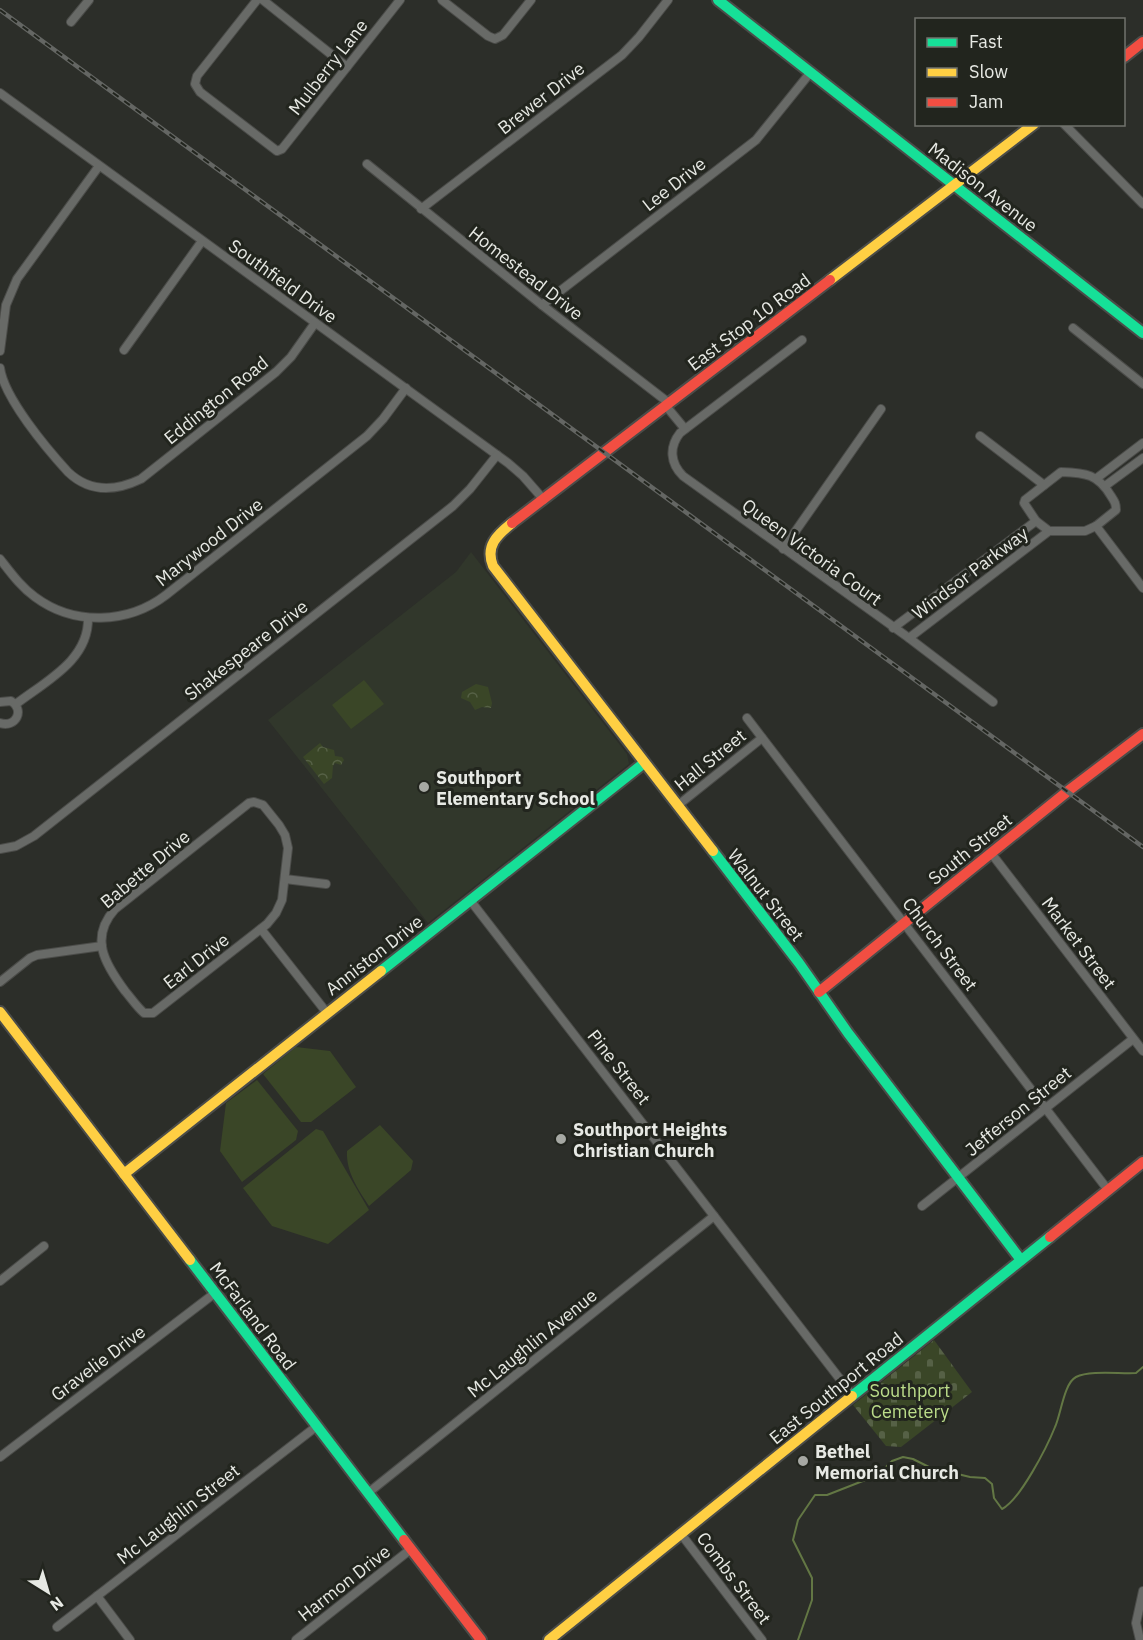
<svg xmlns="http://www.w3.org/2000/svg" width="1143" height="1640" viewBox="0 0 1143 1640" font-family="'IBM Plex Sans',sans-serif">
	<defs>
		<pattern id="cemetery-stones" width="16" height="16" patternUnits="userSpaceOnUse" patternTransform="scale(1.5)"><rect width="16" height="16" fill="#3a4627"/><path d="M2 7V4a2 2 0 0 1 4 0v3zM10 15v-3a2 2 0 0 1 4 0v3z" fill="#566146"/></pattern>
		<pattern id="park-crowns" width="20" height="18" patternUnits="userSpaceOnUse" patternTransform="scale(1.5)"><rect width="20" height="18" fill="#3a4627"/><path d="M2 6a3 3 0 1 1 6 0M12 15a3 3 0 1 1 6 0" fill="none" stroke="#566146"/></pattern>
	</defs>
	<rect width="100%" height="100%" fill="#2c2e29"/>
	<path fill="#31372b" d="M471,552L627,754L629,764L428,923L268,720L456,572Z"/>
	<g fill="#3a4627">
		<path d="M364,680L384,704L351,729L332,705Z"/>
		<path d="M296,1047L330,1051L356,1087L311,1122H301L263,1074Z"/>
		<path d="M257,1080L298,1131L296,1140L242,1182L220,1151L226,1103Z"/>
		<path d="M380,1125L413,1161L411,1170L369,1206C358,1189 346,1172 347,1151Z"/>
		<path d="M316,1129L323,1131L369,1210L328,1244L272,1226L243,1188Z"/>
	</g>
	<path fill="url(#cemetery-stones)" d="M934,1340L972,1392L901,1447L886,1446L853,1405Z"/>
	<g fill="url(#park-crowns)">
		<path d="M476,684L488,687L492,703L491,708L482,707L475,710L470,702L461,698L462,692Z"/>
		<path d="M320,743L323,747L334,750L335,756L342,757L344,760L341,765L335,763L333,766L332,778L324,784L303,757Z"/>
	</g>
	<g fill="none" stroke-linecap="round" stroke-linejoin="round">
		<path stroke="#637744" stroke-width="2" d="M798,1640L812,1600V1578L793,1540L798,1520L815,1495H827L873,1477L882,1471L892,1461L903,1457L913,1459L929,1467L970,1477L985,1478L992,1484L994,1498L1002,1509C1020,1500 1047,1447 1055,1427C1061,1414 1064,1383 1076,1377C1090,1370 1120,1374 1136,1373L1143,1367"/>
		<g stroke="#4b4c49" stroke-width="10">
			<g id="street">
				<path d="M257,0L197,76L195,84L200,92L277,151L282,149L400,0"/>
				<path d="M263,0L347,67"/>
				<path d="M442,0L488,36L495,39L503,35L531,0"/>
				<path d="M71,22L89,0"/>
				<path d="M0,93L508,463L523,476L544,500"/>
				<path d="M1064,124L1143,204"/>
				<path d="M367,164L542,305L669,403"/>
				<path d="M421,209L622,55L639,37L668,0"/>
				<path d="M542,305L756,140L810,73"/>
				<path d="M1073,328L1143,384"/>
				<path d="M802,340L680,433C669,447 670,463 683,476L909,638L993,702"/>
				<path d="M124,350L202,241"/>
				<path d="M0,351L6,305L17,279L99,166"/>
				<path d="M0,368C4,398 47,449 68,472C90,493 116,491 141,479L276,372L291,357L315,323"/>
				<path d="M666,406L685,429"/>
				<path d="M980,436L1044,485"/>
				<path d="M1061,472C1086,473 1098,474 1111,496C1115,502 1116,504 1116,510L1096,526L1085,531H1049L1036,521L1024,503L1025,500Z"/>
				<path d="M1097,478L1143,443"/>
				<path d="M1105,486L1143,458"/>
				<path d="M1096,526L1143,588"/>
				<path d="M783,549L881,409"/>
				<path d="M0,559C11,573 21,587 35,597C74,626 128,624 166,595L367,436L383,419L406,388"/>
				<path d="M893,628L1036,521"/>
				<path d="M909,638L1049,531"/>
				<path d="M0,702L11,701C25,710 16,728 0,723"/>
				<path d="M16,704C46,681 89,660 88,618"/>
				<path d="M747,718L1108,1190"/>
				<path d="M254,802L263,805L279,825L285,835L288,848L282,900L276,913L267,924L153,1013H144C137,1007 131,998 125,991C105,964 89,938 115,909L249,803Z"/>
				<path d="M677,806L762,738"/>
				<path d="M0,849L16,846L34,836L453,506L470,489L497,455"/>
				<path d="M991,853L1143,1051"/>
				<path d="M285,879L326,884"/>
				<path d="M470,900L853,1396"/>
				<path d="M261,929L327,1013"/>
				<path d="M0,982L30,958L37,955L102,946"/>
				<path d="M922,1206L1133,1039"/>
				<path d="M0,1281L44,1246"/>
				<path d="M0,1457L215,1293"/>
				<path d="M368,1493L714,1216"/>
				<path d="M681,1534L762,1640"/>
				<path d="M97,1596L130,1640"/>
				<path d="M57,1627L317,1426"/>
				<path d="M296,1640L411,1549"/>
				<path d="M1140,1640L1136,1623L1143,1591"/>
			</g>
		</g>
		<g stroke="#4b4c49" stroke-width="14">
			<g id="fast">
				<path d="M718,0L1143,333"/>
				<path d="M713,851L799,963L848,1033L1021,1260"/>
				<path d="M381,971L644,763"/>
				<path d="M190,1260L404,1540"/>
				<path d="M852,1396L1050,1237"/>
			</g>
		</g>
		<g stroke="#4b4c49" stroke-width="14">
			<g id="slow">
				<path d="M830,280L1034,124"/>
				<path d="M512,523C497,535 485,546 493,566L713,851"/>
				<path d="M0,1012L190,1260"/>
				<path d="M124,1174L381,971"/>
				<path d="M549,1640L852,1396"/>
			</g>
		</g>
		<g stroke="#4b4c49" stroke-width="14">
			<g id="jam">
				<path d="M1124,57L1143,42"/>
				<path d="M512,523L830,280"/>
				<path d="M819,992L1068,791L1143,734"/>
				<path d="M1050,1237L1143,1162"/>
				<path d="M404,1540L481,1640"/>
			</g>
		</g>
		<use href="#street" stroke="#686a67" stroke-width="8"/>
		<use href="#fast" stroke="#16e098" stroke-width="10"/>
		<use href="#slow" stroke="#ffcf43" stroke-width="10"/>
		<use href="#jam" stroke="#f24e42" stroke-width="10"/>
		<g stroke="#646663" stroke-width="4.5">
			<path id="rail" d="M0,10L1143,847"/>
		</g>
		<use href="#rail" stroke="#22251e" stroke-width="2" stroke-dasharray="7" stroke-linecap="butt"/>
	</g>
	<g fill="#a6a8a3" stroke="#22251e" stroke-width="2">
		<circle cx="424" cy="787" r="6"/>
		<circle cx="561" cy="1139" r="6"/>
		<circle cx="803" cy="1461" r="6"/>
	</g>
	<g text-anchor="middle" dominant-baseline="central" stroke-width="6" stroke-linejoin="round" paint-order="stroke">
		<g font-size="18" fill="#e7e9e4" stroke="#22251e">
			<text transform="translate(328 67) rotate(-52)">Mulberry Lane</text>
			<text transform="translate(541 98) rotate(-38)">Brewer Drive</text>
			<text transform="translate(674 184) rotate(-38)">Lee Drive</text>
			<text transform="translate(983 187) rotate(38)">Madison Avenue</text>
			<text transform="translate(526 273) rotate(38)">Homestead Drive</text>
			<text transform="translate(283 281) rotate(36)">Southfield Drive</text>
			<text transform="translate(749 322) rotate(-37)">East Stop 10 Road</text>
			<text transform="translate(216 400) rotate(-39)">Eddington Road</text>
			<text transform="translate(209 542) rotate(-38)">Marywood Drive</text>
			<text transform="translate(812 552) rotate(36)">Queen Victoria Court</text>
			<text transform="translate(970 573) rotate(-37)">Windsor Parkway</text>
			<text transform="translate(246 650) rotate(-38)">Shakespeare Drive</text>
			<text transform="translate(710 760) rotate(-39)">Hall Street</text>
			<text transform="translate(970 849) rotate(-39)">South Street</text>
			<text transform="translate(145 869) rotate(-40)">Babette Drive</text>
			<text transform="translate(766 895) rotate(52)">Walnut Street</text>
			<text transform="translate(1079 943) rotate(53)">Market Street</text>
			<text transform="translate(940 944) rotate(53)">Church Street</text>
			<text transform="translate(374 955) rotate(-38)">Anniston Drive</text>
			<text transform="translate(196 961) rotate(-38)">Earl Drive</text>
			<text transform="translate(619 1067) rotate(52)">Pine Street</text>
			<text transform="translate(1018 1111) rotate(-39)">Jefferson Street</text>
			<text transform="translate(253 1316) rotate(53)">McFarland Road</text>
			<text transform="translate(532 1343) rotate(-39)">Mc Laughlin Avenue</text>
			<text transform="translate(98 1363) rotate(-37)">Gravelie Drive</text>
			<text transform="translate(836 1388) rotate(-39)">East Southport Road</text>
			<text transform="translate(178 1514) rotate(-38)">Mc Laughlin Street</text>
			<text transform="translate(734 1578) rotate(53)">Combs Street</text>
			<text transform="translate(344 1583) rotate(-38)">Harmon Drive</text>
		</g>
		<g font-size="18" font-weight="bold" fill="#e7e9e4" stroke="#22251e" text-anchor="start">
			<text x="436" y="777">Southport<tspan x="436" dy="21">Elementary School</tspan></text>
			<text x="573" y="1129">Southport Heights<tspan x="573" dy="21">Christian Church</tspan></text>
			<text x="815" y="1451">Bethel<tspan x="815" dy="21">Memorial Church</tspan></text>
		</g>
		<g font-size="18" fill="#bbdc8a" stroke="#22251e">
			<text x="910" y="1390">Southport<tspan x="910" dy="21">Cemetery</tspan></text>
		</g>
	</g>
	<rect x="915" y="18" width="210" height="108" fill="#22251e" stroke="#71736d" stroke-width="1.5"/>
	<rect x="927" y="38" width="30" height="9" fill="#16e098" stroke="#71736d" stroke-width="1.5"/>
	<text x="969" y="48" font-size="18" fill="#e7e9e4">Fast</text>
	<rect x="927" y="68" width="30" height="9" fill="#ffcf43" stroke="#71736d" stroke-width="1.5"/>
	<text x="969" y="78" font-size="18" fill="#e7e9e4">Slow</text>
	<rect x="927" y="98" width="30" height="9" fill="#f24e42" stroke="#71736d" stroke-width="1.5"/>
	<text x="969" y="108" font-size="18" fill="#e7e9e4">Jam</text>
	<g transform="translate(48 1592) rotate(143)" stroke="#22251e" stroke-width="4.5" paint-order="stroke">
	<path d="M0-4.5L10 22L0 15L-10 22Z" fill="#e7e9e4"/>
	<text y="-9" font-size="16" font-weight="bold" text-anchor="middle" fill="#e7e9e4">N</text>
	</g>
</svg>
